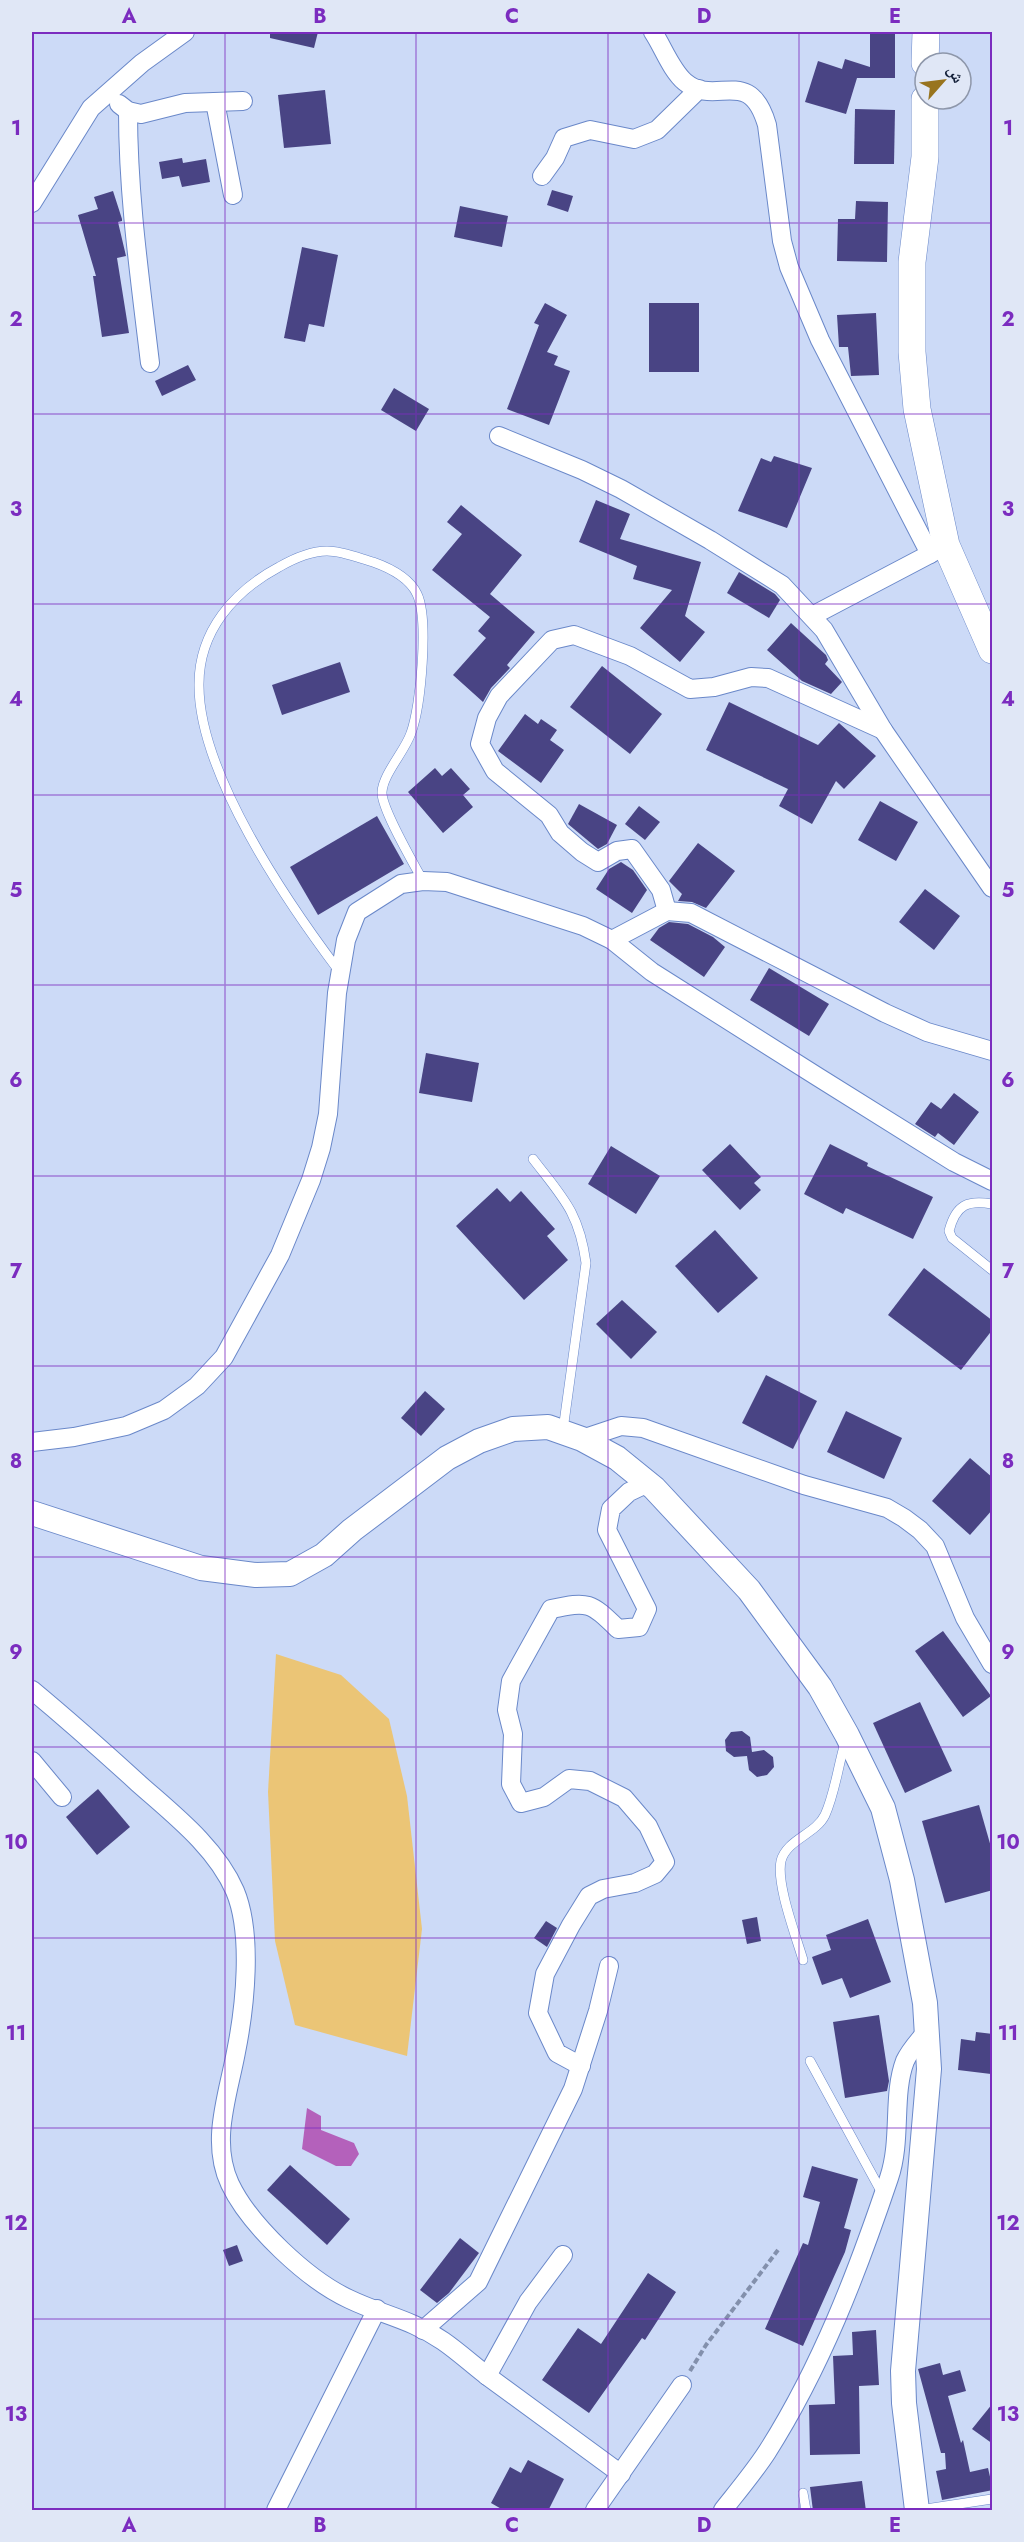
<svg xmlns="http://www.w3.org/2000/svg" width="1024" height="2542" viewBox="0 0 1024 2542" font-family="Jost,'Noto Naskh Arabic',sans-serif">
	<rect width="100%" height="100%" fill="#ccdaf7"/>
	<path fill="#ebc576" d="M276,1654L341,1675L389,1719L407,1796L422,1929L407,2056L295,2025L275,1941L268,1792Z"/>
	<path fill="#b461bb" d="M307,2108L321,2116V2130L354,2143L359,2154L351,2166H336L302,2149Z"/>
	<g fill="#494484">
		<path d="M270,32H318L314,48L270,38Z"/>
		<path d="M870,32H895V78H857L846,114L805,102L818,61L842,69L845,59L870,67Z"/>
		<path d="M325,90L331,144L284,148L278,95Z"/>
		<path d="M855,109L895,110L894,164H854Z"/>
		<path d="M182,158L183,163L206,159L210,182L182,187L179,176L162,179L159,162Z"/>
		<path d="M552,190L573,196L568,212L547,205Z"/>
		<path d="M113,191L122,219V221L118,222L126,256L117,258L129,333L102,337L93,276H96L78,215L98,209L94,197Z"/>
		<path d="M856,201L888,202L887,262L837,261L838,219H855Z"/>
		<path d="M460,206L508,216L502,247L454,237Z"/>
		<path d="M302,247L338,255L324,327L309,324L305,342L284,338Z"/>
		<path d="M545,303L567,315L547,352L558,356L554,365L570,371L549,425L507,409L539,325L534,323Z"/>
		<rect x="649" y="303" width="50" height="69"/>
		<path d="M876,313L879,375L851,376L848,347H839L837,315Z"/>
		<path d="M188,365L196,380L162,396L155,381Z"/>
		<path d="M394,388L429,409L416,431L381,410Z"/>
		<path d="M774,456L812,468L787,528L738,511L761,458L771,462Z"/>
		<path d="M596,500L630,514L620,539L701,562L685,616L705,632L680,662L640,628L672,590L633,579L637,566L579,542Z"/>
		<path d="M461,505L522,555L490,594L535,632L507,665L510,668L491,688L483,702L453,675L486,638L478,631L490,617L432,570L462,534L447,522Z"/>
		<path d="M739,572L775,594L780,600L769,618L727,593Z"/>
		<path d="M791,623L826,655L828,660L825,664L842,682L831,694L802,681L767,650Z"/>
		<path d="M340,662L350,692L282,715L272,685Z"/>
		<path d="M602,666L662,714L630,754L570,707Z"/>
		<path d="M729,702L818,745L839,723L876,756L844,789L836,781L812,824L779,806L788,789L706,750Z"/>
		<path d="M525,714L538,724L541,719L557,730L550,740L564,750L541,783L498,751Z"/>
		<path d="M435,768L442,776L451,768L470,789L463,795L473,807L443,833L408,792Z"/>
		<path d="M880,801L918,822L896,861L858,840Z"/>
		<path d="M579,804L617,825L607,844L598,849L568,824Z"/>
		<path d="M639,806L660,822L645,840L625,824Z"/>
		<path d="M377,816L404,864L318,915L290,867Z"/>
		<path d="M698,843L735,871L706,908L692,902L678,901L682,894L669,881Z"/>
		<path d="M621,862L633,870L647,890L632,913L596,889L609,869Z"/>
		<path d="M925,889L960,916L934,950L899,922Z"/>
		<path d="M669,922L688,924L713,937L725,947L704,977L650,940L659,928Z"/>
		<path d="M769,968L829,1004L809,1036L750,1000Z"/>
		<path d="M426,1053L479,1063L472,1102L419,1093Z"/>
		<path d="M954,1093L979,1112L954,1145L938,1133L935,1137L915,1124L931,1102L941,1109Z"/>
		<path d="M730,1144L761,1177L754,1183L761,1190L740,1210L702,1170Z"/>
		<path d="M830,1144L868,1163L867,1166L933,1197L913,1239L846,1208L843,1214L804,1194Z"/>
		<path d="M611,1146L660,1176L636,1214L588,1184Z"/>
		<path d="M497,1188L510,1202L521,1191L555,1229L547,1236L568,1260L524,1300L456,1226Z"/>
		<path d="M715,1230L758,1278L718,1313L675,1266Z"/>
		<path d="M924,1268L993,1321V1329L961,1370L888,1315Z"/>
		<path d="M622,1300L657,1332L631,1359L596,1324Z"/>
		<path d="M766,1375L817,1401L793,1449L742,1423Z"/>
		<path d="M425,1391L445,1409L421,1436L401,1418Z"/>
		<path d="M846,1411L902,1438L884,1479L827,1452Z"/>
		<path d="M970,1458L993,1478V1509L970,1535L932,1501Z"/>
		<path d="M943,1631L991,1696L963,1717L915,1651Z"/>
		<path d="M920,1702L952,1771L905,1793L873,1723Z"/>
		<path d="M742,1731L750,1737L752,1752L764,1750L773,1757L774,1767L767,1775L757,1777L749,1770L747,1756L734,1757L726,1751L725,1740L731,1732Z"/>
		<path d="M98,1789L130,1827L97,1855L66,1817Z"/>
		<path d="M979,1805L993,1854V1890L945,1903L922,1821Z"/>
		<path d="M757,1917L761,1941L747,1944L742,1920Z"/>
		<path d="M868,1919L891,1982L850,1998L842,1978L822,1985L812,1957L831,1950L826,1935Z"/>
		<path d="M546,1921L557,1928L547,1947L534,1938Z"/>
		<path d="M879,2015L889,2081L887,2091L845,2098L833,2022Z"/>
		<path d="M976,2032L993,2034L991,2074L958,2070L961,2039L975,2041Z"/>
		<path d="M290,2165L350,2219L327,2245L267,2190Z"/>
		<path d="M812,2166L858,2179L844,2228L851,2230L845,2252L803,2346L765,2329L803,2243L808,2245L820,2202L803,2197Z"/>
		<path d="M460,2238L479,2253L449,2293L437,2303L420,2290Z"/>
		<path d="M237,2245L243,2261L229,2266L223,2250Z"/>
		<path d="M648,2273L676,2292L645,2340L642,2338L589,2413L542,2380L578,2328L601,2344Z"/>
		<path d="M876,2330L879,2385L859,2386L860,2454L810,2455L809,2405L835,2404L833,2356L853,2355L852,2332Z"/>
		<path d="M940,2363L943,2375L960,2370L966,2391L948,2396L961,2443L963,2440L970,2472L988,2468L993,2490L942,2500L936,2471L946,2469L945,2453H941L918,2369Z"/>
		<path d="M993,2403V2444L972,2429Z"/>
		<path d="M528,2460L564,2479L548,2511H505L491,2503L510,2467L521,2473Z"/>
		<path d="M862,2481L866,2511H813L810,2487Z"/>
	</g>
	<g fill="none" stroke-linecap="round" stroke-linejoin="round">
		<g stroke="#6a88c9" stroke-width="10">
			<g id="service">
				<path d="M339,971C287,902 198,772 199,684C199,631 234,591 279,567C293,559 310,551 327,551C342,551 359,558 373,562C390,568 409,577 417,594C429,619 421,706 411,733C405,751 383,774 382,792C381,808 414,864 423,881"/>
				<path d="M533,1159C563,1198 579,1212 586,1263L563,1430"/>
				<path d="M992,1204C968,1200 956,1204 949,1231L952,1238L992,1270"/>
				<path d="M803,1960C796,1936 776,1884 781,1861C786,1840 816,1834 825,1815C835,1793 838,1766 845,1743"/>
				<path d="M810,2061L882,2193"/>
				<path d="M803,2493L806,2510"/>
				<path d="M919,2510L992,2499"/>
			</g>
		</g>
		<g stroke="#6a88c9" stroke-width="20">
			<g id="minor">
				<path d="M653,32C663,47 671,70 685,82C716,108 749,64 767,125L782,241L789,267L820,340L930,554L946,545"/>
				<path d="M215,102L233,195"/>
				<path d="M119,104L128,111L141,114L185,103L243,101"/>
				<path d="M128,111C128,196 140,279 150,363"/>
				<path d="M542,176L555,158L564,138L590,130L634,139L657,130L699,89"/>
				<path d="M32,203L91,108L142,63L185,32"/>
				<path d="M499,436L582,470L621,489L710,540L782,585L824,630L883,730L992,888"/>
				<path d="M812,616L930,554"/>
				<path d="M667,911L661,890L632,849L617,851L598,862L582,852L560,833L549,815L495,771L480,744L487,718L499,696L552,640L574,635L630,656L690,689L714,687L751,677L768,678L883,730"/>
				<path d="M612,940L667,911L691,913L885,1013L927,1032L992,1051"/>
				<path d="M582,1439L621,1426L643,1428L804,1485L887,1508L904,1518L920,1530L935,1546L965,1618L992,1664"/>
				<path d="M32,1442L74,1437L126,1426L164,1410L197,1386L224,1357L280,1255L311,1180L321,1148L328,1114L337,993L346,940L357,912L401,884L423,881L447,882L583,926L612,940L652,972L818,1077L954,1162L992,1181"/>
				<path d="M32,1690C68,1720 103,1751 138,1783C173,1814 216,1847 235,1891C253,1934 245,2007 236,2052C228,2095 210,2142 230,2184C250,2226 308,2280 349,2299C382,2315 411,2319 443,2341C459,2352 474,2366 490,2378C533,2410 577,2442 621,2474"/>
				<path d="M32,1761L62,1797"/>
				<path d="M581,2066L557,2053L538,2013L545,1974L571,1925L589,1896L603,1889L635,1883L655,1874L665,1862L648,1826L624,1798L590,1781L569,1779L544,1797L521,1803L511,1784L513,1734L507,1710L511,1681L551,1609C589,1601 590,1602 618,1629L639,1627L647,1609L607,1530L611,1509L629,1492L648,1483"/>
				<path d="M423,2330L478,2282L573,2089L598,2011L609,1966"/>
				<path d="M487,2376L528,2302L563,2255"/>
				<path d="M276,2510L377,2309"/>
				<path d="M595,2510L682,2385"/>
				<path d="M723,2510C738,2491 754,2472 767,2452C821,2367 857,2273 889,2178C902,2140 892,2095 905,2061C910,2050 919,2041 926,2032"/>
			</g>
		</g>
		<g stroke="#6a88c9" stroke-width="26">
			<path id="secondary" d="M32,1513L201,1568L256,1575L290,1574L324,1555L352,1530L447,1458L479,1441L513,1429L548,1427L582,1439L617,1458L654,1488L749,1590L820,1687L847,1735L883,1808L902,1880L925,2003L929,2069L903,2371L904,2403L917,2510"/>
		</g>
		<g stroke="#6a88c9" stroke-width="28">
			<g id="primary">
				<path d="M925,63L926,32"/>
				<path d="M925,99V157L912,262V352L917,409L946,545L992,650"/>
			</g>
		</g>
		<path stroke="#8390ac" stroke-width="4" stroke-dasharray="6 3" stroke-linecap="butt" d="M690,2371L706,2345L778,2250"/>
		<use href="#service" stroke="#fff" stroke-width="9"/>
		<use href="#minor" stroke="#fff" stroke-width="18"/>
		<use href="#secondary" stroke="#fff" stroke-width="24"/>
		<use href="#primary" stroke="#fff" stroke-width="27"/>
	</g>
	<path fill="none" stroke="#7b2cbf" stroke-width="1.5" stroke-opacity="0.55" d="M225,32V2510M416,32V2510M608,32V2510M799,32V2510M32,223H992M32,414H992M32,604H992M32,795H992M32,985H992M32,1176H992M32,1366H992M32,1557H992M32,1747H992M32,1938H992M32,2128H992M32,2319H992"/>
	<rect width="1024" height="2542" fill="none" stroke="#e0e7f6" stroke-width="66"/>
	<g transform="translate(943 81) rotate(62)"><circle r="28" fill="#e0e7f6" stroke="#8e97aa" stroke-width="1.5"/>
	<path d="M0-4.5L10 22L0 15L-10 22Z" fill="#98741e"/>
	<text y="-9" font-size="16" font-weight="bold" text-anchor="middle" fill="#142039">ش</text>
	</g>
	<rect x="33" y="33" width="958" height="2476" fill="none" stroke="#7b2cbf" stroke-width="2"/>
	<g font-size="20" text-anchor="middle" font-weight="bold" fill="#7b2cbf">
		<text x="129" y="23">A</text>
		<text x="320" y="23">B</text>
		<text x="512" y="23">C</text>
		<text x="704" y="23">D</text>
		<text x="895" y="23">E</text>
		<text x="16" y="135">1</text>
		<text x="1008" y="135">1</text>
		<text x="16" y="326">2</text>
		<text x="1008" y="326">2</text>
		<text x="16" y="516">3</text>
		<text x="1008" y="516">3</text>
		<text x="16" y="706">4</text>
		<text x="1008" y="706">4</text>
		<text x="16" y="897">5</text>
		<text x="1008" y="897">5</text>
		<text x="16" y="1087">6</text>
		<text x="1008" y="1087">6</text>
		<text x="16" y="1278">7</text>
		<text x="1008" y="1278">7</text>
		<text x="16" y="1468">8</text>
		<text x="1008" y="1468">8</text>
		<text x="16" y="1659">9</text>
		<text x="1008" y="1659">9</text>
		<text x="16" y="1849">10</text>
		<text x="1008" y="1849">10</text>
		<text x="16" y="2040">11</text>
		<text x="1008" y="2040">11</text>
		<text x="16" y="2230">12</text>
		<text x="1008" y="2230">12</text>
		<text x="16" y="2421">13</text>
		<text x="1008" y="2421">13</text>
		<text x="129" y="2532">A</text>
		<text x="320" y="2532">B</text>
		<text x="512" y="2532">C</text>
		<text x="704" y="2532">D</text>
		<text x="895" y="2532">E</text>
	</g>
</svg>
